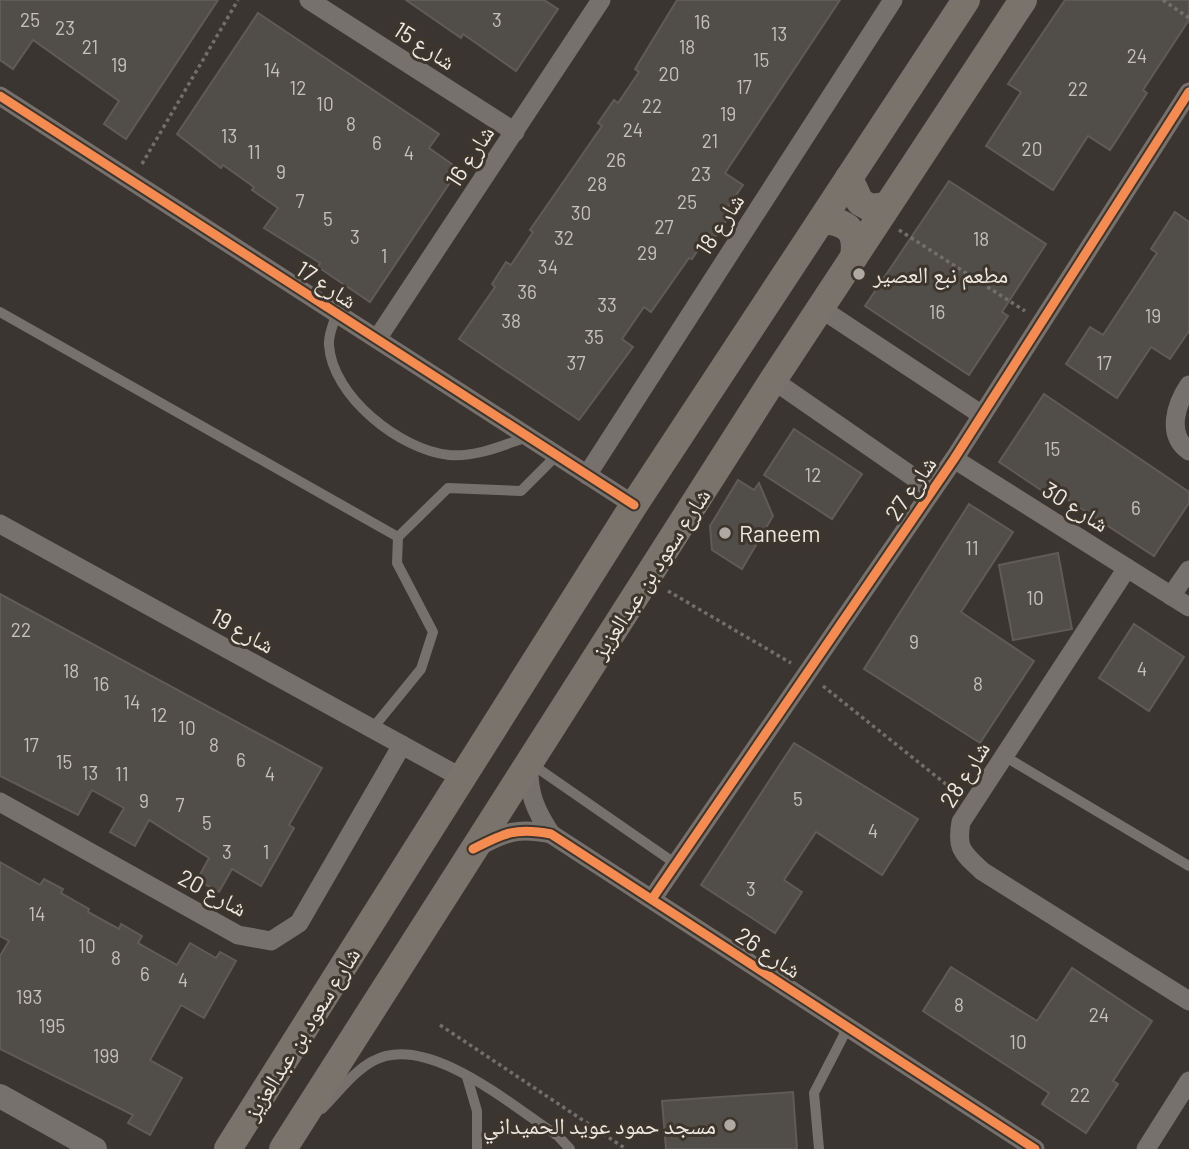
<svg xmlns="http://www.w3.org/2000/svg" width="1189" height="1149" viewBox="0 0 1189 1149" font-family="Barlow,'Noto Naskh Arabic',sans-serif">
	<rect width="100%" height="100%" fill="#3a3530"/>
	<g fill="#514e49" stroke="#5f5b57" stroke-width="2">
		<path d="M0,0H218L126,139L104,124L119,101L33,40L13,69L0,60Z"/>
		<path d="M406,0H544L558,9L516,71L463,34L461,38Z"/>
		<path d="M677,0H840L725,173L743,185L726,210L731,213L715,237L709,233L692,259L689,258L651,312L644,307L622,339L633,347L579,420L459,339L495,287L492,284L506,262L511,265L533,232L530,230L602,126L598,123L614,100L618,103L639,72L635,69Z"/>
		<path d="M1065,0H1189V20L1143,90L1147,93L1110,150L1088,136L1053,190L986,146L1021,92L1008,84Z"/>
		<path d="M258,13L439,134L429,148L459,169L370,302L318,267L320,263L264,228L278,208L252,190L254,187L223,165L221,168L177,134Z"/>
		<path d="M949,181L1046,244L1002,312L1008,316L969,375L865,306Z"/>
		<path d="M1175,212L1189,222V331L1170,359L1151,347L1117,398L1066,364L1090,327L1103,335L1157,253L1151,249Z"/>
		<path d="M1044,394L1189,492V503L1154,556L1062,496L1059,502L999,462Z"/>
		<path d="M794,429L862,474L832,519L764,475Z"/>
		<path d="M738,480L754,490L759,483L773,516L742,569L712,550L710,526Z"/>
		<path d="M969,504L1013,532L961,612L1034,661L980,743L864,669Z"/>
		<path d="M1058,553L1072,629L1013,640L999,565Z"/>
		<path d="M0,594L322,768L289,825L294,828L261,886L232,869L219,892L197,880L209,858L149,820L135,846L110,832L124,808L92,790L78,815L0,776Z"/>
		<path d="M1134,624L1184,657L1149,711L1099,678Z"/>
		<path d="M794,743L918,819L882,875L816,832L784,880L802,892L775,933L701,885Z"/>
		<path d="M0,862L40,885L44,879L63,889L61,893L89,909L88,912L119,929L121,924L142,936L138,943L177,965L190,943L216,958L220,952L236,961L204,1018L181,1005L150,1060L182,1078L150,1135L128,1123L133,1115L0,1049V956L9,941L0,936Z"/>
		<path d="M951,967L1037,1021L1072,968L1152,1021L1113,1081L1118,1084L1086,1133L1042,1104L1049,1093L923,1011Z"/>
		<path d="M793,1092L797,1149H666L662,1101Z"/>
	</g>
	<g fill="none" stroke-linecap="round" stroke-linejoin="round">
		<g stroke="#726f6b" stroke-width="3.5" stroke-dasharray="3.5 3.5" stroke-linecap="butt">
			<path d="M1163,0L1189,18"/>
			<path d="M142,164L238,0"/>
			<path d="M899,230L1025,311"/>
			<path d="M668,591L791,663"/>
			<path d="M823,686L957,793"/>
			<path d="M440,1025L626,1149"/>
		</g>
		<g stroke="#76716d" stroke-width="10">
			<path d="M0,312L398,537"/>
			<path d="M337,313C334,322 328,335 329,345C332,396 400,450 449,455C477,457 501,446 527,437"/>
			<path d="M372,729L421,669L433,632L397,563L398,537L448,488L521,491L557,455"/>
			<path d="M1004,756L1189,866"/>
			<path d="M530,763L676,864"/>
			<path d="M467,1077L477,1111V1149"/>
			<path d="M322,1109C337,1094 354,1071 373,1061C427,1031 513,1107 558,1136L570,1149"/>
			<path d="M819,1149L814,1093L848,1027"/>
		</g>
		<g stroke="#76716d" stroke-width="19">
			<path d="M309,0L515,132"/>
			<path d="M0,96L634,505"/>
			<path d="M820,308L982,415"/>
			<path d="M377,339L601,0"/>
			<path d="M773,380L932,490"/>
			<path d="M1189,385C1176,404 1166,435 1189,451"/>
			<path d="M954,459L1189,607"/>
			<path d="M587,475L893,0"/>
			<path d="M0,524L462,778"/>
			<path d="M1127,568L961,822C956,849 963,853 982,871L1189,1001"/>
			<path d="M1171,596L1189,570"/>
			<path d="M529,764C528,793 535,810 551,834"/>
			<path d="M0,802L238,935L271,941L299,923L402,745"/>
			<path d="M476,848C505,832 518,827 551,834L1035,1149"/>
			<path d="M652,899L954,459L1189,92"/>
			<path d="M1146,1149L1189,1081"/>
		</g>
		<path stroke="#76716d" stroke-width="24" d="M0,1096L95,1149"/>
		<g stroke="#79736c" stroke-width="28">
			<path d="M849,178L860,202L871,208L887,206"/>
			<path d="M822,220C847,222 858,230 854,257"/>
			<path d="M228,1149L634,505L966,0"/>
			<path d="M283,1149L773,380L1023,0"/>
		</g>
		<g stroke="#3e362c" stroke-width="13">
			<g id="cycleway">
				<path d="M0,96L634,505"/>
				<path d="M473,849C504,833 516,827 551,834L1035,1149"/>
				<path d="M652,899L954,459L1189,92"/>
			</g>
		</g>
		<use href="#cycleway" stroke="#f68b52" stroke-width="9"/>
	</g>
	<g fill="#aea9a2" stroke="#3e362c" stroke-width="2.5">
		<circle cx="859" cy="274" r="7"/>
		<circle cx="725" cy="533" r="7"/>
		<circle cx="730" cy="1125" r="7"/>
	</g>
	<g text-anchor="middle" dominant-baseline="central" stroke-width="6" stroke-linejoin="round" paint-order="stroke">
		<g font-size="19" fill="#c5c1ba">
			<text x="30" y="19">25</text>
			<text x="497" y="19">3</text>
			<text x="702" y="21">16</text>
			<text x="65" y="27">23</text>
			<text x="779" y="33">13</text>
			<text x="90" y="46">21</text>
			<text x="687" y="46">18</text>
			<text x="1137" y="55">24</text>
			<text x="761" y="59">15</text>
			<text x="119" y="64">19</text>
			<text x="272" y="69">14</text>
			<text x="669" y="73">20</text>
			<text x="744" y="86">17</text>
			<text x="298" y="87">12</text>
			<text x="1078" y="88">22</text>
			<text x="325" y="103">10</text>
			<text x="652" y="105">22</text>
			<text x="728" y="113">19</text>
			<text x="351" y="123">8</text>
			<text x="633" y="129">24</text>
			<text x="229" y="135">13</text>
			<text x="710" y="140">21</text>
			<text x="377" y="142">6</text>
			<text x="1032" y="148">20</text>
			<text x="254" y="151">11</text>
			<text x="409" y="152">4</text>
			<text x="616" y="159">26</text>
			<text x="281" y="171">9</text>
			<text x="701" y="173">23</text>
			<text x="597" y="183">28</text>
			<text x="300" y="200">7</text>
			<text x="687" y="201">25</text>
			<text x="581" y="212">30</text>
			<text x="328" y="218">5</text>
			<text x="664" y="226">27</text>
			<text x="355" y="236">3</text>
			<text x="564" y="237">32</text>
			<text x="981" y="238">18</text>
			<text x="647" y="252">29</text>
			<text x="384" y="255">1</text>
			<text x="548" y="266">34</text>
			<text x="527" y="291">36</text>
			<text x="607" y="304">33</text>
			<text x="937" y="311">16</text>
			<text x="1153" y="315">19</text>
			<text x="511" y="320">38</text>
			<text x="594" y="336">35</text>
			<text x="576" y="362">37</text>
			<text x="1104" y="362">17</text>
			<text x="1052" y="448">15</text>
			<text x="813" y="474">12</text>
			<text x="1136" y="507">6</text>
			<text x="972" y="547">11</text>
			<text x="1035" y="597">10</text>
			<text x="21" y="629">22</text>
			<text x="914" y="641">9</text>
			<text x="1142" y="668">4</text>
			<text x="71" y="670">18</text>
			<text x="101" y="683">16</text>
			<text x="978" y="683">8</text>
			<text x="132" y="701">14</text>
			<text x="159" y="714">12</text>
			<text x="187" y="727">10</text>
			<text x="31" y="744">17</text>
			<text x="214" y="744">8</text>
			<text x="241" y="759">6</text>
			<text x="64" y="761">15</text>
			<text x="90" y="772">13</text>
			<text x="122" y="773">11</text>
			<text x="270" y="773">4</text>
			<text x="798" y="798">5</text>
			<text x="144" y="800">9</text>
			<text x="180" y="804">7</text>
			<text x="207" y="822">5</text>
			<text x="873" y="830">4</text>
			<text x="227" y="851">3</text>
			<text x="266" y="851">1</text>
			<text x="751" y="888">3</text>
			<text x="37" y="913">14</text>
			<text x="87" y="945">10</text>
			<text x="116" y="957">8</text>
			<text x="145" y="973">6</text>
			<text x="183" y="979">4</text>
			<text x="29" y="996">193</text>
			<text x="959" y="1004">8</text>
			<text x="1099" y="1014">24</text>
			<text x="52" y="1025">195</text>
			<text x="1018" y="1041">10</text>
			<text x="106" y="1055">199</text>
			<text x="1080" y="1094">22</text>
		</g>
		<g font-size="23" fill="#ece7e0" stroke="#3e362c">
			<text transform="translate(425 45) rotate(33)">شارع 15</text>
			<text transform="translate(469 156) rotate(-57)">شارع 16</text>
			<text transform="translate(719 224) rotate(-57)">شارع 18</text>
			<text transform="translate(327 284) rotate(33)">شارع 17</text>
			<text transform="translate(910 488) rotate(-56)">شارع 27</text>
			<text transform="translate(1076 506) rotate(32)">شارع 30</text>
			<text transform="translate(650 573) rotate(-57)">شارع سعود بن عبدالعزيز</text>
			<text transform="translate(243 630) rotate(29)">شارع 19</text>
			<text transform="translate(964 774) rotate(-58)">شارع 28</text>
			<text transform="translate(213 892) rotate(28)">شارع 20</text>
			<text transform="translate(769 952) rotate(33)">شارع 26</text>
			<text transform="translate(301 1033) rotate(-58)">شارع سعود بن عبدالعزيز</text>
		</g>
		<g font-size="23" fill="#ece7e0" stroke="#3e362c" text-anchor="start">
			<text x="873" y="274">مطعم نبع العصير</text>
			<text x="739" y="533">Raneem</text>
			<text x="716" y="1125" text-anchor="end">مسجد حمود عويد الحميداني</text>
		</g>
	</g>
</svg>
